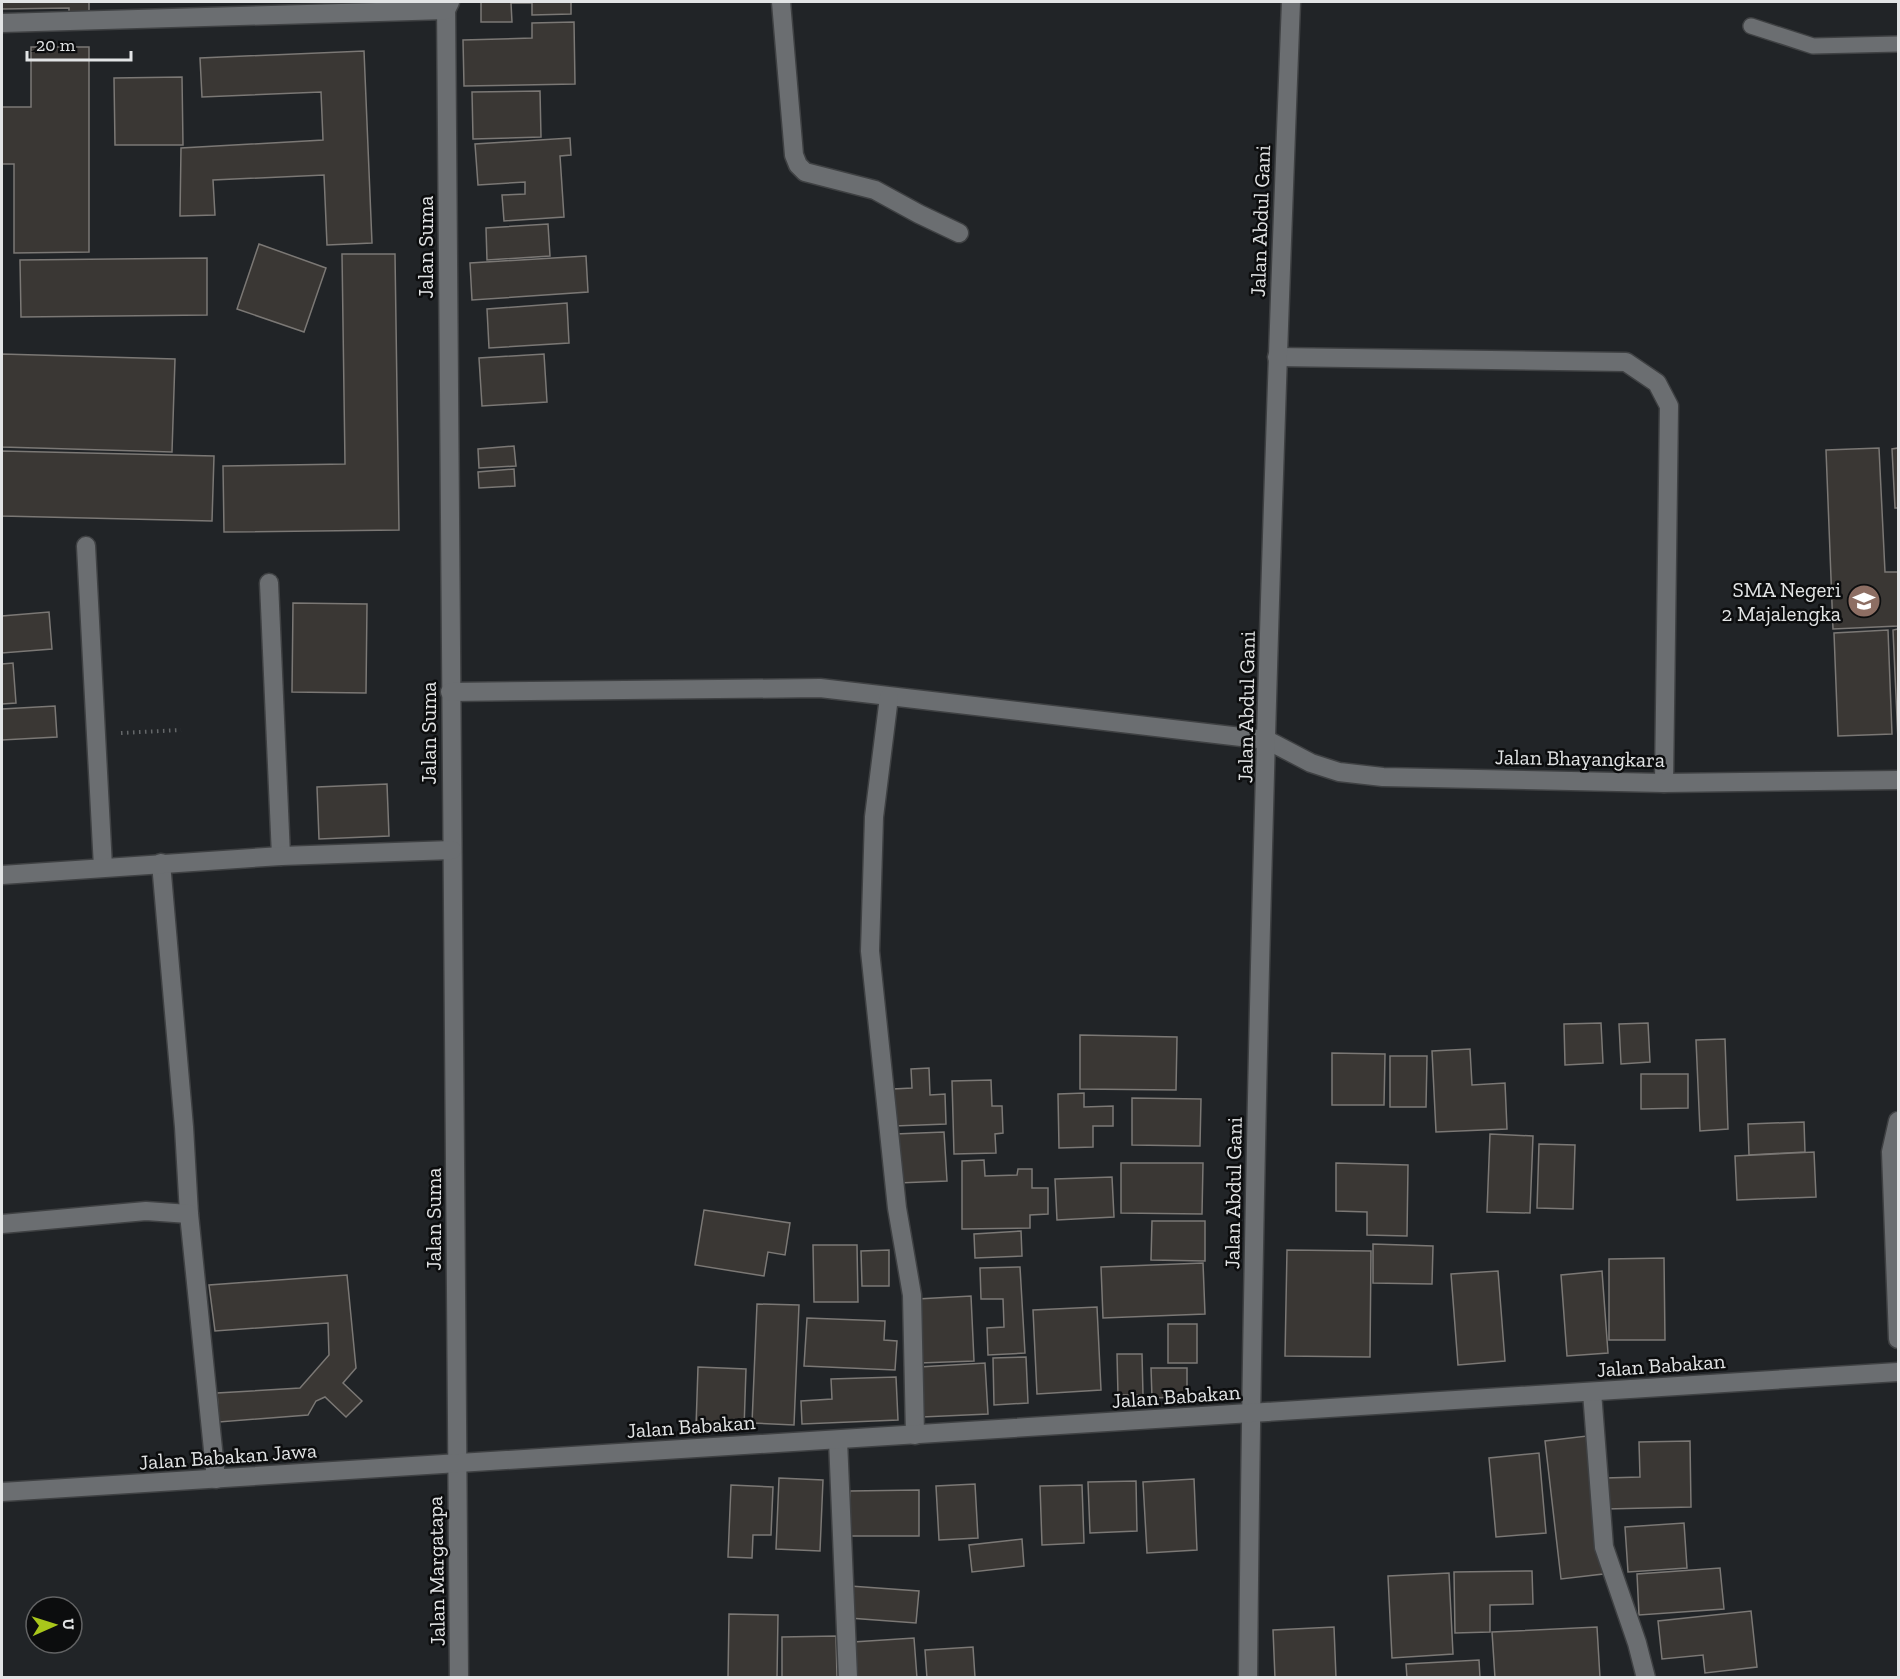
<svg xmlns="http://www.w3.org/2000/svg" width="1900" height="1679" viewBox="0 0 1900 1679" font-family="'Zilla Slab',serif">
	<rect width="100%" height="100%" fill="#212427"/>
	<g fill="#3a3734" stroke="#7b7875" stroke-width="1.5">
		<path d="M2,2H89V13H69V8L2,9Z"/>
		<path d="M481,2H571V14L532,15V3H511L512,22H481Z"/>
		<path d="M574,22L575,84L464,86L463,40L532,38V23Z"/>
		<path d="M31,47H89V252L14,253V164H2V107H31Z"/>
		<path d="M364,51L372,243L327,245L324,175L213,180L215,215L180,216L181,148L323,140L321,92L202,97L200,58Z"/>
		<path d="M182,77L183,145H115L114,78Z"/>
		<path d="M540,91L541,137L473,139L472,92Z"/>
		<path d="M570,138L571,155L560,156L564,217L504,221L502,195L525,194V182L478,185L475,144Z"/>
		<path d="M548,224L550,256L487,260L486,228Z"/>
		<path d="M259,244L326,268L304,332L237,309Z"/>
		<path d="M342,254H395L399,530L224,532L223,466L345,464Z"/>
		<path d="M586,256L588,292L472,300L470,263Z"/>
		<path d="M207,258V315L21,317L20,260Z"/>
		<path d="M567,303L569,343L489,348L487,309Z"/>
		<path d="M2,354L175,359L172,452L2,447Z"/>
		<path d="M544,354L547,402L482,406L479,358Z"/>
		<path d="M514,446L516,466L479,468L478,449Z"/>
		<path d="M1879,448L1885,572H1898V626L1833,629L1826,450Z"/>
		<path d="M1898,448V508H1895L1892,449Z"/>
		<path d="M2,451L214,456L212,521L2,516Z"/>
		<path d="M514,469L515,486L479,488L478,472Z"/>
		<path d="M293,603L367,604L366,693L292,692Z"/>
		<path d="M49,612L52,649L2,653V616Z"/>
		<path d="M1898,629V740L1893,630Z"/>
		<path d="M1888,630L1892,734L1838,736L1834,633Z"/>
		<path d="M13,663L16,703L2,704V664Z"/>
		<path d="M55,706L57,737L2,740V709Z"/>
		<path d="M387,784L389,836L319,839L317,787Z"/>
		<path d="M1601,1023L1603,1063L1565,1065L1564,1024Z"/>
		<path d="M1648,1023L1650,1062L1621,1064L1619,1024Z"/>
		<path d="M1080,1035L1177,1037L1176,1090L1080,1089Z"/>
		<path d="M1725,1039L1728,1129L1700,1131L1696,1040Z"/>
		<path d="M1470,1049L1472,1085L1505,1083L1507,1129L1436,1132L1432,1051Z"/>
		<path d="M1332,1053L1385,1054L1384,1105H1332Z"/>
		<path d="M1390,1056H1427L1426,1107H1390Z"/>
		<path d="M929,1068L930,1095L945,1094L946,1124L894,1126L893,1089L912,1088L911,1069Z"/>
		<path d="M1641,1074H1688V1108L1641,1109Z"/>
		<path d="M991,1080L992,1106H1002L1003,1133L995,1134L996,1153L954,1154L952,1081Z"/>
		<path d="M1084,1093V1107L1113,1106V1126H1093V1147L1059,1148L1058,1094Z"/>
		<path d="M1132,1098L1201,1099L1200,1146L1132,1145Z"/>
		<path d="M1804,1122L1805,1152L1749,1155L1748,1124Z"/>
		<path d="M944,1132L947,1181L898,1183L895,1134Z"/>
		<path d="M1490,1134L1533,1136L1530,1213L1487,1212Z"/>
		<path d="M1539,1144L1575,1145L1573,1209L1537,1208Z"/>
		<path d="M1814,1152L1816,1197L1737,1200L1735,1156Z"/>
		<path d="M984,1160L985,1176L1017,1175L1018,1169H1032V1188H1048V1214L1030,1215V1228L962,1229V1161Z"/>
		<path d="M1121,1163H1203L1202,1214L1121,1213Z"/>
		<path d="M1336,1163L1408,1165L1407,1236L1367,1235V1212L1336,1211Z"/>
		<path d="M1112,1177L1114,1217L1057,1220L1055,1179Z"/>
		<path d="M704,1210L790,1223L785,1255L768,1252L764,1276L695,1265Z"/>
		<path d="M1152,1221H1205V1261L1151,1260Z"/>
		<path d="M1021,1231L1022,1256L975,1258L974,1234Z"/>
		<path d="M1373,1244L1433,1246L1432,1284L1373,1283Z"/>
		<path d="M813,1245H857L858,1302H814Z"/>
		<path d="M889,1250V1286H862L861,1251Z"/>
		<path d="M1287,1250L1371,1251L1370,1357L1285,1356Z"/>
		<path d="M1664,1258L1665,1340H1609V1259Z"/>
		<path d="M1203,1263L1205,1314L1103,1318L1101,1267Z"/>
		<path d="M1020,1267L1025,1353L988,1355L987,1328L1004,1327L1003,1299H981L980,1268Z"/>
		<path d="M1498,1271L1505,1361L1458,1365L1451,1274Z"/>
		<path d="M1602,1271L1608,1353L1567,1356L1561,1275Z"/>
		<path d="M347,1275L356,1368L343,1383L362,1401L346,1417L325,1397L316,1401L308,1415L219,1422L217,1393L300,1388L329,1355L328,1323L215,1331L209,1285Z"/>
		<path d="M971,1296L974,1361L920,1363L917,1299Z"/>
		<path d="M757,1304L799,1305L794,1425L752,1423Z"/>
		<path d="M1097,1307L1101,1390L1037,1394L1033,1310Z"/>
		<path d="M807,1318L885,1321L884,1340L897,1341L895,1370L804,1366Z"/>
		<rect x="1168" y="1324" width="29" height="39"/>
		<path d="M1117,1354H1142L1143,1395H1118Z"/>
		<path d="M1026,1357L1028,1403L994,1405L993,1358Z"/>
		<path d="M985,1363L988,1414L922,1417L919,1367Z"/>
		<path d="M698,1367L746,1369L744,1429L696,1427Z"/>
		<path d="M1151,1368H1187V1397L1152,1398Z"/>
		<path d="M896,1377L898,1420L802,1424L801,1401L832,1399L831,1379Z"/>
		<path d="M1587,1436L1603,1574L1561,1579L1545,1441Z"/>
		<path d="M1690,1441L1691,1507L1606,1509L1605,1478L1640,1477L1639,1442Z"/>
		<path d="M1539,1453L1546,1533L1496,1537L1489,1458Z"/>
		<path d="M779,1478L823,1480L820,1551L776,1549Z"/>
		<path d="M1194,1479L1197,1550L1147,1553L1143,1482Z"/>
		<path d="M1136,1481L1137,1531L1090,1533L1088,1482Z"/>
		<path d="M975,1484L978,1538L939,1540L936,1486Z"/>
		<path d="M731,1485L773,1487L771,1535H753L752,1558L728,1557Z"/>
		<path d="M1082,1485L1084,1543L1042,1545L1040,1486Z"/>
		<path d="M919,1490V1536H850V1491Z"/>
		<path d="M1684,1523L1687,1568L1628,1572L1625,1527Z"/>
		<path d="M1022,1539L1024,1566L972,1572L969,1545Z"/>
		<path d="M1720,1568L1724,1609L1639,1615L1637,1574Z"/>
		<path d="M1532,1571L1533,1604L1490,1605V1632L1455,1633L1454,1572Z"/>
		<path d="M1449,1573L1453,1654L1392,1658L1388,1576Z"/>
		<path d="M850,1586L919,1591L916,1623L849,1618Z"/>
		<path d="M1751,1611L1757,1667L1705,1673L1703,1655L1662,1659L1658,1621Z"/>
		<path d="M729,1614L778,1615L777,1678H728Z"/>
		<path d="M1334,1627L1336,1678H1275L1273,1630Z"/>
		<path d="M1597,1627L1600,1678H1495L1492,1632Z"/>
		<path d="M836,1636L837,1678L782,1677V1637Z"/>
		<path d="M914,1638L917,1678H856L853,1642Z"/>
		<path d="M973,1647L975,1677L927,1678L925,1650Z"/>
		<path d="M1479,1660L1480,1678H1407L1406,1664Z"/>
	</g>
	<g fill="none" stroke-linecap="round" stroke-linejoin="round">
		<g stroke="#3f4143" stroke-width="18">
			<path id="lane" d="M1751,26L1813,46L1898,44"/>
		</g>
		<g stroke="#3f4143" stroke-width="21">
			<g id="street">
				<path d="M446,2L459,1678"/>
				<path d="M781,2L794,155L798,165L805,172L875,190L919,214L959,233"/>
				<path d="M2,23L446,10L450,2"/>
				<path d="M1277,357L1626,362L1657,383L1669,406L1664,783"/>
				<path d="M86,546L103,867"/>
				<path d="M269,583L281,856"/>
				<path d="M450,692L820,688L1267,740L1311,763L1339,772L1383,777L1664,783L1898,780"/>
				<path d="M889,697L874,817L870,951L897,1208L912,1295L915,1435"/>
				<path d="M161,863L184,1127L189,1214"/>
				<path d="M2,875L281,856L452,850"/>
				<path d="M1898,1121L1891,1152L1898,1339"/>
				<path d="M2,1224L146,1211L189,1214L216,1479"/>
				<path d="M1592,1392L1604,1547L1637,1643L1646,1678"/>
				<path d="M838,1440L848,1678"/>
				<path d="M1248,1678C1253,1119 1269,560 1291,2"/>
			</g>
		</g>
		<g stroke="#3f4143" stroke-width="21">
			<path id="secondary" d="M2,1492L1898,1372"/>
		</g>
		<path stroke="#65686a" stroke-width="4" stroke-dasharray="1.5 4.5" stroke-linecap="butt" d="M121,733L181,730"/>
		<use href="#lane" stroke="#6b6e71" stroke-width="15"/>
		<use href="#street" stroke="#6b6e71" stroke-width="18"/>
		<use href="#secondary" stroke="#6b6e71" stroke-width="18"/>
	</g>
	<defs>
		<g id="school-disc" transform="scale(1.725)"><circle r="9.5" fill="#8d6e63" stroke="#0c0d0e"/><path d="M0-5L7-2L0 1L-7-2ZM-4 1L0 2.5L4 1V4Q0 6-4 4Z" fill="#fff"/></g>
	</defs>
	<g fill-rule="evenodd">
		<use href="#school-disc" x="1864" y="601"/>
	</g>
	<g text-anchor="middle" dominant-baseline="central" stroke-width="5" stroke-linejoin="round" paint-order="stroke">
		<g font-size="21" fill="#e2e4e5" stroke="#0c0d0e">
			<text transform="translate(1260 221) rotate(-88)">Jalan Abdul Gani</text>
			<text transform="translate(425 247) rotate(-90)">Jalan Suma</text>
			<text transform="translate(1246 707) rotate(-89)">Jalan Abdul Gani</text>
			<text transform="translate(428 733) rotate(-90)">Jalan Suma</text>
			<text transform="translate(1580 758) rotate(1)">Jalan Bhayangkara</text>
			<text transform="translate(1233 1193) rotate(-89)">Jalan Abdul Gani</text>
			<text transform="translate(433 1219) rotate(-90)">Jalan Suma</text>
			<text transform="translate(1661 1365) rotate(-4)">Jalan Babakan</text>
			<text transform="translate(1176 1396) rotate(-4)">Jalan Babakan</text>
			<text transform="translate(691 1426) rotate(-4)">Jalan Babakan</text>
			<text transform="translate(228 1456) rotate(-4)">Jalan Babakan Jawa</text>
			<text transform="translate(436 1571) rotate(-91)">Jalan Margatapa</text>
		</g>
		<g font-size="21" fill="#e2e4e5" stroke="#0c0d0e" text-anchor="end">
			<text x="1841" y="589">SMA Negeri<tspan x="1841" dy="24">2 Majalengka</tspan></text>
		</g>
	</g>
	<rect width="1900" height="1679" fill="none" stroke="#e2e4e5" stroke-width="6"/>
	<g transform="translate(54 1625) rotate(87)"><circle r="28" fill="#0c0d0e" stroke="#626364" stroke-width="1.5"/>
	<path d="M0-4.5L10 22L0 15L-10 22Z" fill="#a9c71b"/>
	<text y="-9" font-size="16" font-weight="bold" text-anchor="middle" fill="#e2e4e5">U</text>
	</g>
	<path d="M27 51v9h104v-9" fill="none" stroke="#e2e4e5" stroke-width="3"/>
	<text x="36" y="51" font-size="18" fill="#e2e4e5" stroke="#0c0d0e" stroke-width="4.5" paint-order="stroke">20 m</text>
</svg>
